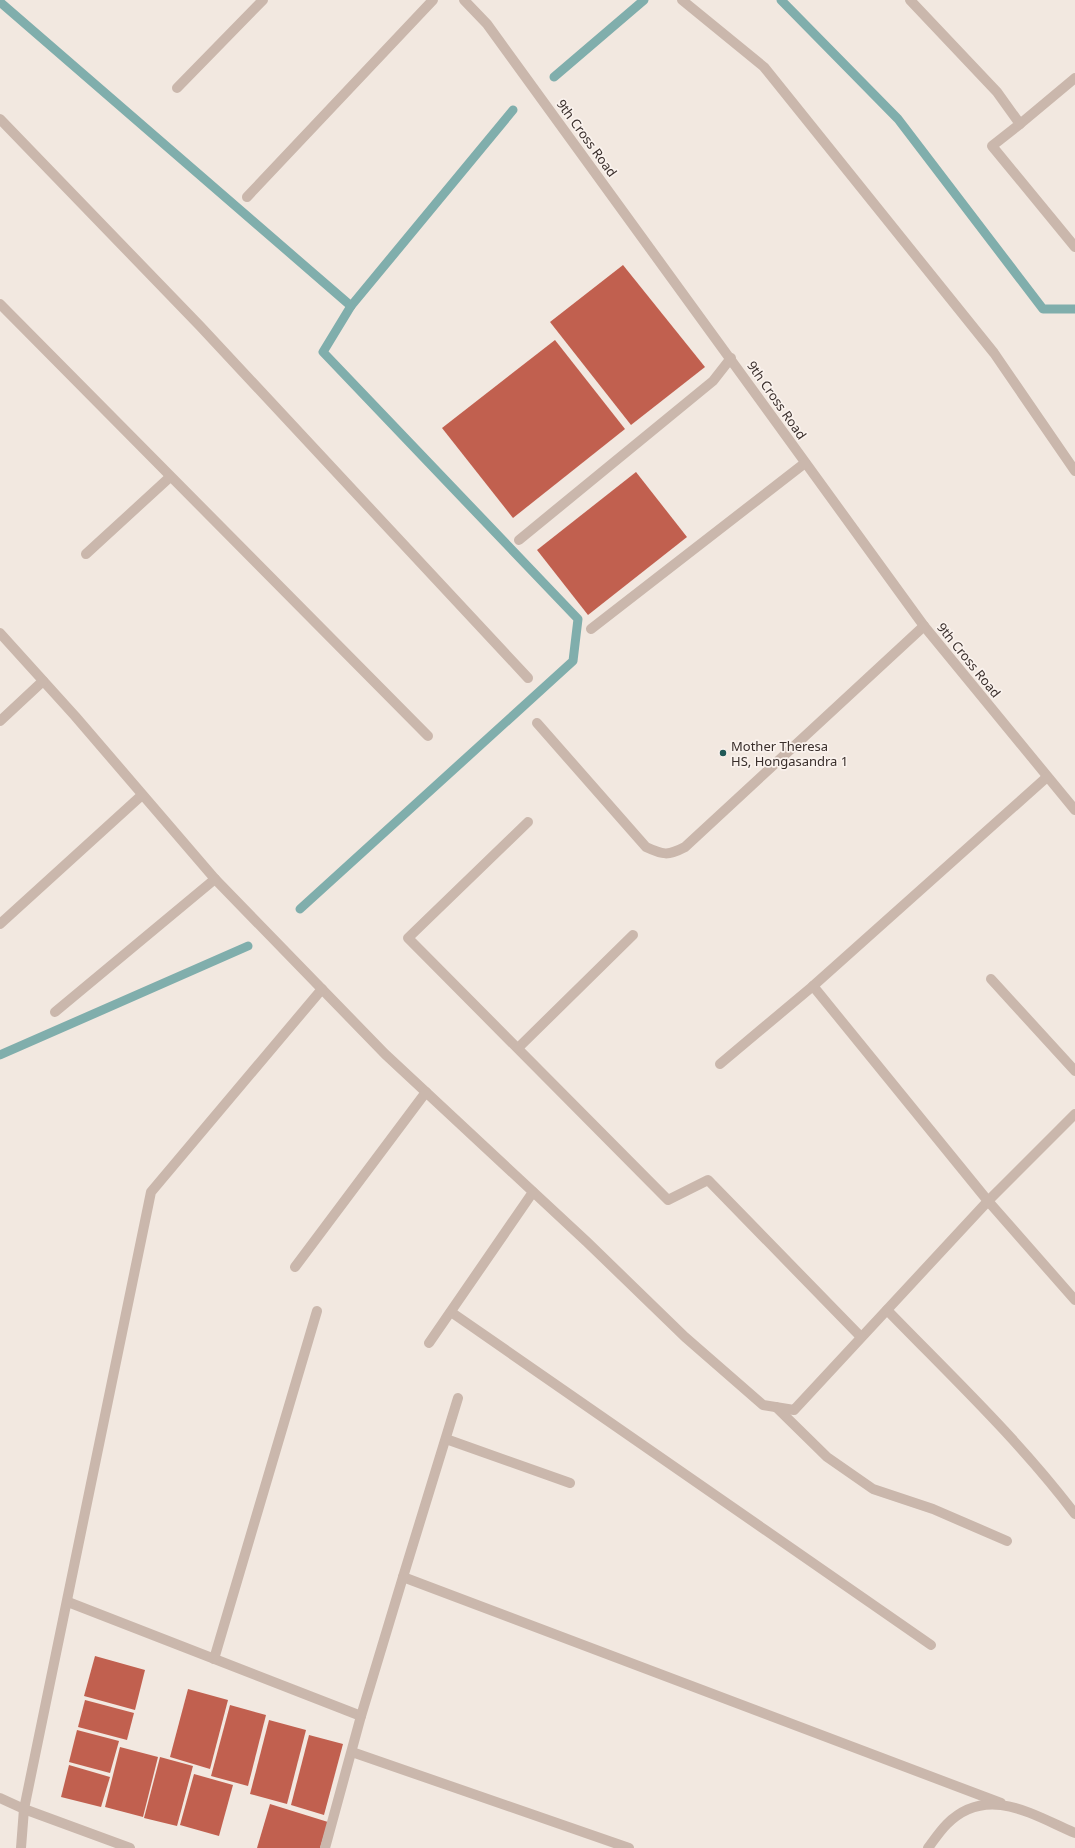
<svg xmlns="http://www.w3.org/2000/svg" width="1075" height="1848" viewBox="0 0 1075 1848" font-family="'Noto Sans',sans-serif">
	<rect width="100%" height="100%" fill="#f2e8e0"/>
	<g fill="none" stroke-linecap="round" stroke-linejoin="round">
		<g stroke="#80aeac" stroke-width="9">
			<path d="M781,0L898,119L1043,309H1075"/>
			<path d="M0,2L351,306"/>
			<path d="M554,77L644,0"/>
			<path d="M300,909L573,661L578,619L323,352L351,306L513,110"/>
			<path d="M0,1055L248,946"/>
		</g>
	</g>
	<g fill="#c1604f">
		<path d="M623,265L705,367L631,425L550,322Z"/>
		<path d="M555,340L625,429L513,518L442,428Z"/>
		<path d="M636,472L687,537L588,615L537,550Z"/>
		<path d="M95,1656L145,1670L135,1710L84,1696Z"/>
		<path d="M188,1689L228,1700L210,1769L170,1757Z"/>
		<path d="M85,1700L134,1713L127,1740L78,1727Z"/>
		<path d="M230,1705L266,1715L248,1786L211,1776Z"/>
		<path d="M269,1720L306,1730L287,1804L250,1794Z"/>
		<path d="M77,1730L119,1741L110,1773L69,1762Z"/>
		<path d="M309,1735L343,1744L324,1815L291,1805Z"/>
		<path d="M120,1747L158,1757L143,1817L105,1807Z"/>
		<path d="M160,1757L193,1766L177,1826L144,1818Z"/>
		<path d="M69,1765L110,1777L101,1807L61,1797Z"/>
		<path d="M194,1774L233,1785L219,1836L180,1825Z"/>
		<path d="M270,1804L328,1822L320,1848H257Z"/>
	</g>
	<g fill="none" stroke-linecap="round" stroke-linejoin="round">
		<g stroke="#cab7ac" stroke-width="10">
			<path d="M464,0L487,24L924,626L1075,810"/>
			<path d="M682,0L764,67L994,353L1075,471"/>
			<path d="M910,0L997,92L1020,124L992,146L1075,247"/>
			<path d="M177,88L263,0"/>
			<path d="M0,119L200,326L528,678"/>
			<path d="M1020,124L1075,78"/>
			<path d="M247,197L433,0"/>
			<path d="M0,304L428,736"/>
			<path d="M519,540L713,381L731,358"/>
			<path d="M86,554L170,477"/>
			<path d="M591,629L805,463"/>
			<path d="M0,633L75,716L215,879L385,1054L587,1242L685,1337L763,1405L794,1410L988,1201L1075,1114"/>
			<path d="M0,721L43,681"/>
			<path d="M537,723L646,847C663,855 668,856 685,847L924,626"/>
			<path d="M528,822L408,938L668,1200L708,1180L861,1337"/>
			<path d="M0,924L142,795"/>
			<path d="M991,979L1075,1071"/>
			<path d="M813,986L988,1201L1075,1300"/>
			<path d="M55,1012L215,879"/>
			<path d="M518,1048L633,935"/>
			<path d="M720,1064L813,986L1047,777"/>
			<path d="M295,1267L426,1092"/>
			<path d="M887,1310C951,1376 1019,1440 1075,1514"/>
			<path d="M451,1312L931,1645"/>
			<path d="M429,1343L533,1192"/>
			<path d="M776,1407L827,1457L873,1489L933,1509L1007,1541"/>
			<path d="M446,1439L570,1483"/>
			<path d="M403,1577L458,1398"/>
			<path d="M68,1602L361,1716L325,1848"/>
			<path d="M214,1659L317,1311"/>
			<path d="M361,1716L403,1577L1001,1803"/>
			<path d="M352,1752L629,1848"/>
			<path d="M0,1798L24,1809L130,1848"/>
			<path d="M21,1848L24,1809L151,1192L322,989"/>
			<path d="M928,1848C934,1840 940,1831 947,1824C987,1784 1033,1815 1075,1833"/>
		</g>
	</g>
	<circle fill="#215957" stroke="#faf2ed" stroke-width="1.5" cx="723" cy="753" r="4"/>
	<g text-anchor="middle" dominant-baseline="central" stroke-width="3.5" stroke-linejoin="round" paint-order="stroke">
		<g font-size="13" fill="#392e2b" stroke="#faf2ed">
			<text transform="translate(587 138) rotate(54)">9th Cross Road</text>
			<text transform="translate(777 400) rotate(55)">9th Cross Road</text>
			<text transform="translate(969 660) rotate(51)">9th Cross Road</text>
		</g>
		<g font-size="13" fill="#392e2b" stroke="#faf2ed" text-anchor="start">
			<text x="731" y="746">Mother Theresa<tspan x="731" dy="15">HS, Hongasandra 1</tspan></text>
		</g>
	</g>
</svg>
